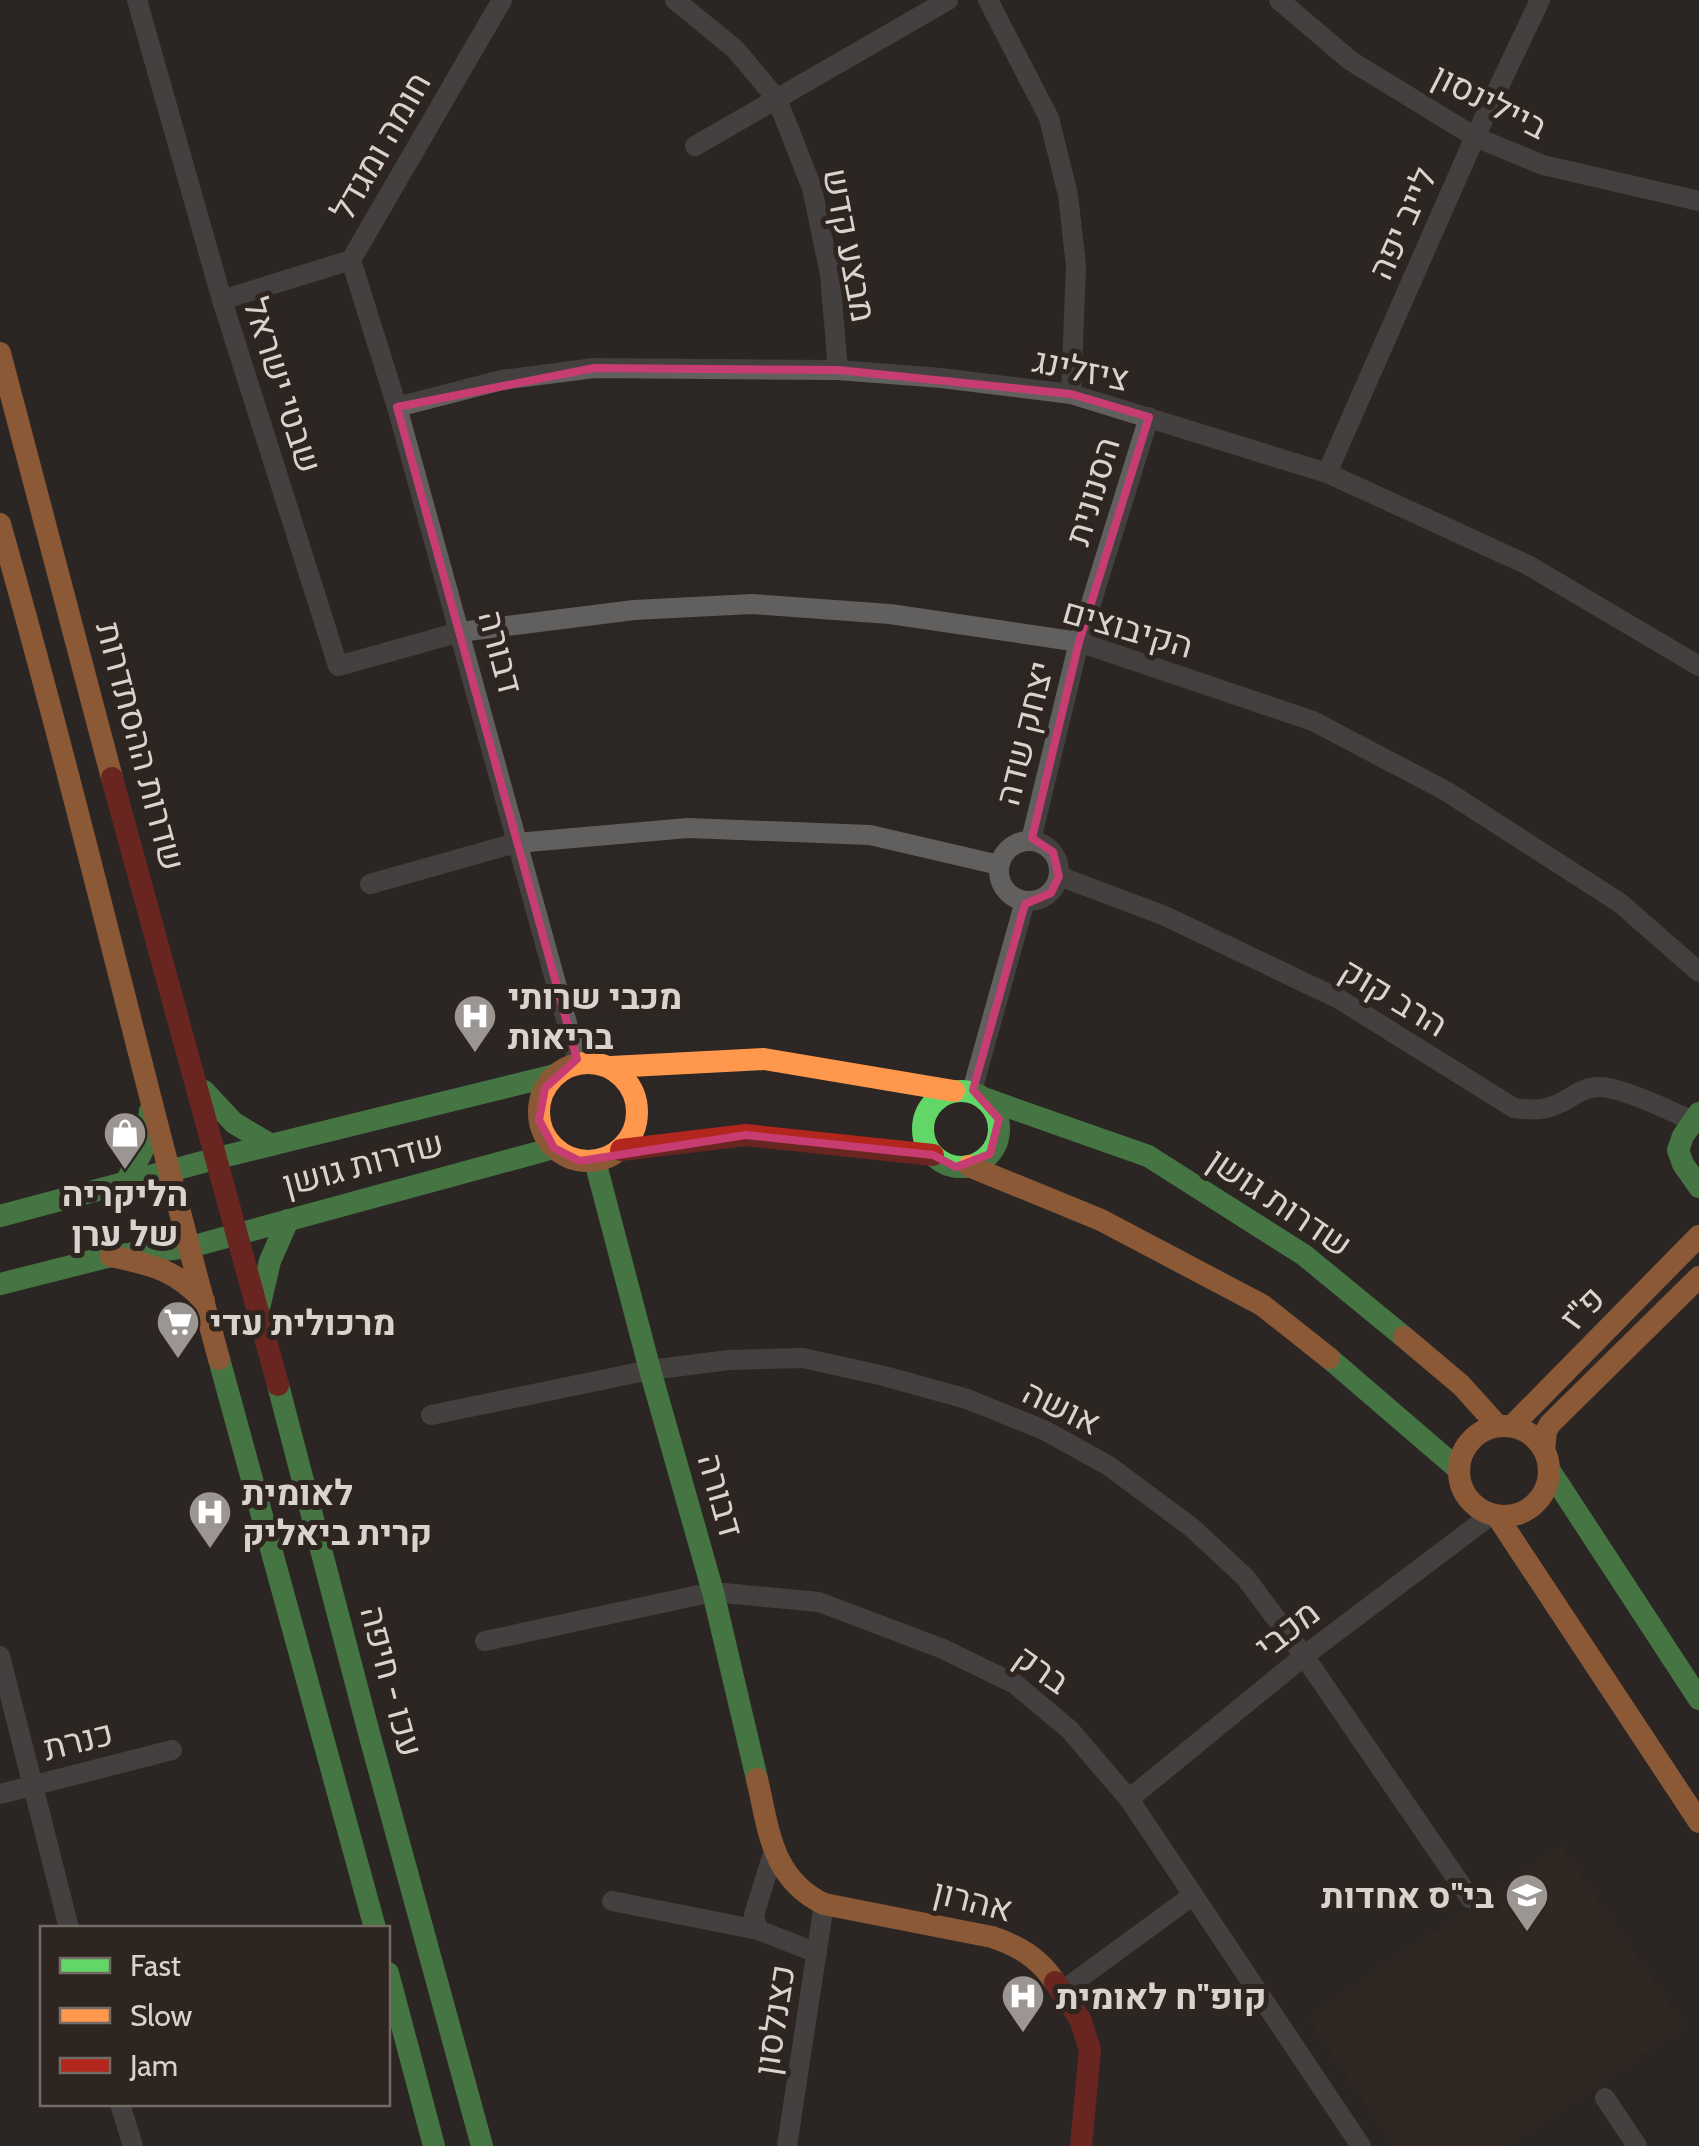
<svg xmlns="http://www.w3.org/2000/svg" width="1699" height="2146" viewBox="0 0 1699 2146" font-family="Cabin,Heebo,sans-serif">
	<rect width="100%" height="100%" fill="#2c2624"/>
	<path fill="#362921" d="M1561,1847L1683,2026L1505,2146H1396L1309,2018Z"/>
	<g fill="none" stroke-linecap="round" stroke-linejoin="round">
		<g stroke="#62605f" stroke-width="20">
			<path d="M137,0L222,300L338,666L460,632L634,610L752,604L890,614L1079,642L1313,721L1446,791L1620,903L1699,972"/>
			<path d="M675,0L735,49L777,99L812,188L830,274L838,370"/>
			<path d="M988,0L1049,118L1068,195L1076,266L1071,394"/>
			<path d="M1279,0L1351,61L1475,137L1543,165L1699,201"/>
			<path d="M695,146L948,0"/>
			<path d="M351,260L397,407L578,1063"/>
			<path d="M222,300L351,260L502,0"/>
			<path d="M397,407L502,380L594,368L838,370L941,378L1071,394L1327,473L1528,565L1699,666"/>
			<path d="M1327,473L1475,137L1540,0"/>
			<path d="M1031,840L1079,642L1149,417"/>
			<circle cx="1029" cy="871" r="30"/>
			<path d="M1059,876L1165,916L1339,999L1514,1108C1530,1110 1545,1111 1560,1103C1572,1097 1582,1088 1596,1087C1619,1085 1671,1112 1694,1121"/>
			<path d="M370,884L516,843L688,828L870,835L999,865"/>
			<path d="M972,1091L1025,901"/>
			<path d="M431,1415L650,1370L729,1360L803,1358L884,1376L967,1399L1044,1430L1109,1466L1191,1527L1245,1577L1304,1656L1470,1898"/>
			<path d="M485,1641L713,1592L819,1602L943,1649L1015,1684L1070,1730L1129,1799L1361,2146"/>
			<path d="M0,1656L69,1928"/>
			<path d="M0,1794L172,1750"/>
			<path d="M1129,1799L1304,1656L1491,1515"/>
			<path d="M612,1901L758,1930L817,1953"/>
			<path d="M758,1930L754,1915L774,1850"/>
			<path d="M1062,1991L1192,1896"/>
			<path d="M1605,2098L1637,2146"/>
			<path d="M120,2104L133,2146"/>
			<path d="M787,2146L824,1904"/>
		</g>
		<g stroke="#63d668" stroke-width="22">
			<circle cx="961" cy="1129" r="38"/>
			<path d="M204,1091L234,1123L271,1145"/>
			<path d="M986,1099L1148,1156L1304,1255L1404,1337"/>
			<path d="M1699,1113L1683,1136L1678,1150L1683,1164L1699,1187"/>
			<path d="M595,1161L650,1370L713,1592L757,1779"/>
			<path d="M126,1182L145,1146L150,1111"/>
			<path d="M0,1216L218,1158L555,1075"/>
			<path d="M0,1284L111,1256L190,1247L554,1148"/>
			<path d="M260,1304L270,1261L288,1220"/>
			<path d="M1329,1358L1458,1469"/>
			<path d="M219,1359L375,1928"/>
			<path d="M278,1385L370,1737L482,2146"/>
			<path d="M1550,1471L1699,1699"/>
			<path d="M388,1973L434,2146"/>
		</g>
		<g stroke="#ff974d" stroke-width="22">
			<path d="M0,353L112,778"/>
			<path d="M0,524C79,801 143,1081 219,1359"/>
			<circle cx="588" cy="1112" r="49"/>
			<path d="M611,1067L764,1059L954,1091"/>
			<path d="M969,1166L1101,1220L1262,1305L1329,1358"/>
			<path d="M111,1256C152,1265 175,1269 204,1301"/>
			<path d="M1404,1337L1461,1385L1498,1426"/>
			<circle cx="1504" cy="1471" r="45"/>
			<path d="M1512,1426L1699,1236"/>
			<path d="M1544,1450L1546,1431L1550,1424L1699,1277"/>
			<path d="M1497,1516L1699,1822"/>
			<path d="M757,1779C769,1830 771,1878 824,1904L992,1937C1019,1946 1039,1958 1055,1982"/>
		</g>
		<g stroke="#b3261e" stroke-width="22">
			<path d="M112,778L278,1385"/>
			<path d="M621,1150L746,1135L933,1155"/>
			<path d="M1055,1982L1080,2019L1090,2050L1081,2146"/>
		</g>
	</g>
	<path d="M0 0H1699V2146H0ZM594,368L838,370L1071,394L1149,417L1079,642L1032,838L1053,852L1059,876L1051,893L1025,904L973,1090L999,1119L990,1154L956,1167L933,1155L746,1135L580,1161L554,1148L539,1120L545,1088L577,1059L397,407Z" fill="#2c2624" fill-opacity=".55" fill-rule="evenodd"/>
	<path fill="none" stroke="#c73d72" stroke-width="8" stroke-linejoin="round" d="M594,368L838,370L1071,394L1149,417L1079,642L1032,838L1053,852L1059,876L1051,893L1025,904L973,1090L999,1119L990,1154L956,1167L933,1155L746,1135L580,1161L554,1148L539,1120L545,1088L577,1059L397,407Z"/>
	<defs>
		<g id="hospital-pin" transform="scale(2.25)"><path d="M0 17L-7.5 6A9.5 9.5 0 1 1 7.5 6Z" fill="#9c9693" stroke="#2f2520"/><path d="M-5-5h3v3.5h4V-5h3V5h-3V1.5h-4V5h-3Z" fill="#fff"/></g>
		<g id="shop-pin" transform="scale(2.25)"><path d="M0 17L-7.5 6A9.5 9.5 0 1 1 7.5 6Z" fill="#9c9693" stroke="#2f2520"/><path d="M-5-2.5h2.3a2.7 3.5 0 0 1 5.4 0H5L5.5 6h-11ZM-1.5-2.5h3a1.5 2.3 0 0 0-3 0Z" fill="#fff"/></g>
		<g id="supermarket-pin" transform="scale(2.25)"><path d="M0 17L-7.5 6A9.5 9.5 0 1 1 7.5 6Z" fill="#9c9693" stroke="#2f2520"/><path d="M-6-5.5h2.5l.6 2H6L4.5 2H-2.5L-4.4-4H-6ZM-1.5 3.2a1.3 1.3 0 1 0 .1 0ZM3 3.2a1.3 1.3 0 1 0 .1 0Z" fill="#fff"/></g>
		<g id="school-pin" transform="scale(2.25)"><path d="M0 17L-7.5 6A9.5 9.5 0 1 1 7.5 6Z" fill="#9c9693" stroke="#2f2520"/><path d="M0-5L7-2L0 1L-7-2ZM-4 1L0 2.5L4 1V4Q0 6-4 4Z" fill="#fff"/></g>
	</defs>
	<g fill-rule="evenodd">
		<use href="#hospital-pin" x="475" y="1016"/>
		<use href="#shop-pin" x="125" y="1133"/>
		<use href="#supermarket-pin" x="178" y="1322"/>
		<use href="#hospital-pin" x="210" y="1512"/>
		<use href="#school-pin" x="1527" y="1895"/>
		<use href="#hospital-pin" x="1023" y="1996"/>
	</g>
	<g text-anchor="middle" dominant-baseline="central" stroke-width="10" stroke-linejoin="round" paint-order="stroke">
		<g font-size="35" fill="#d9d3cf" stroke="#2f2520">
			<text transform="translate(1490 101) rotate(27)">ביילינסון</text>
			<text transform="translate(380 146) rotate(-60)">חומה ומגדל</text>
			<text transform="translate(1402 223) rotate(-66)">לייב יפה</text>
			<text transform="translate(850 245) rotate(79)">מבצע קדש</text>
			<text transform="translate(1081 369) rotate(12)">ציזלינג</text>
			<text transform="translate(283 385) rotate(72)">שבטי ישראל</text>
			<text transform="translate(1092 491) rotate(-73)">הסנונית</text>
			<text transform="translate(1128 628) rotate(16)">הקיבוצים</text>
			<text transform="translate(501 652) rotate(75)">דבורה</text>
			<text transform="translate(1024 733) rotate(-76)">יצחק שדה</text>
			<text transform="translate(141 746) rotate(75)">שדרות ההסתדרות</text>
			<text transform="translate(1394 997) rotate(31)">הרב קוק</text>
			<text transform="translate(363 1163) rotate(-15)">שדרות גושן</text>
			<text transform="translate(1280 1202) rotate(34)">שדרות גושן</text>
			<text transform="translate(1582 1308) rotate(-45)">פ"ז</text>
			<text transform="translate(1062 1407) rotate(26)">אושה</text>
			<text transform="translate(721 1495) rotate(74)">דבורה</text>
			<text transform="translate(1287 1629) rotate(-38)">מכבי</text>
			<text transform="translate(1042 1669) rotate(35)">ברק</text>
			<text transform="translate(392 1681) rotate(75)">עכו - חיפה</text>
			<text transform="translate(78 1740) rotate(-14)">כנרת</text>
			<text transform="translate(973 1900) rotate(14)">אהרון</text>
			<text transform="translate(774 2020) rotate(-81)">כצנלסון</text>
		</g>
		<g font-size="35" font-weight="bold" fill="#d9d3cf" stroke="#2f2520" text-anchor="start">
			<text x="508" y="996">מכבי שרותי<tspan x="508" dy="40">בריאות</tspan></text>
			<text x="125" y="1193" text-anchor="middle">הליקריה<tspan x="125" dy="40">של ערן</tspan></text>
			<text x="210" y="1322">מרכולית עדי</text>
			<text x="242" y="1492">לאומית<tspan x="242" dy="40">קרית ביאליק</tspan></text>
			<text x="1494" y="1895" text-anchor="end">בי"ס אחדות</text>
			<text x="1056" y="1996">קופ"ח לאומית</text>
		</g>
	</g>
	<rect x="40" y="1926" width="350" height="180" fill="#2f2520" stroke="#736b66" stroke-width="2.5"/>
	<rect x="60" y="1958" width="50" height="15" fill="#63d668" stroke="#736b66" stroke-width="2.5"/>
	<text x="130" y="1976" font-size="30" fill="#d9d3cf">Fast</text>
	<rect x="60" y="2008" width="50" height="15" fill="#ff974d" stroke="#736b66" stroke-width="2.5"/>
	<text x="130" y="2026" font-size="30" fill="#d9d3cf">Slow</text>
	<rect x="60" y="2058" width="50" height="15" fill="#b3261e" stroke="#736b66" stroke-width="2.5"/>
	<text x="130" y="2076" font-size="30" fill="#d9d3cf">Jam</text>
</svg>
